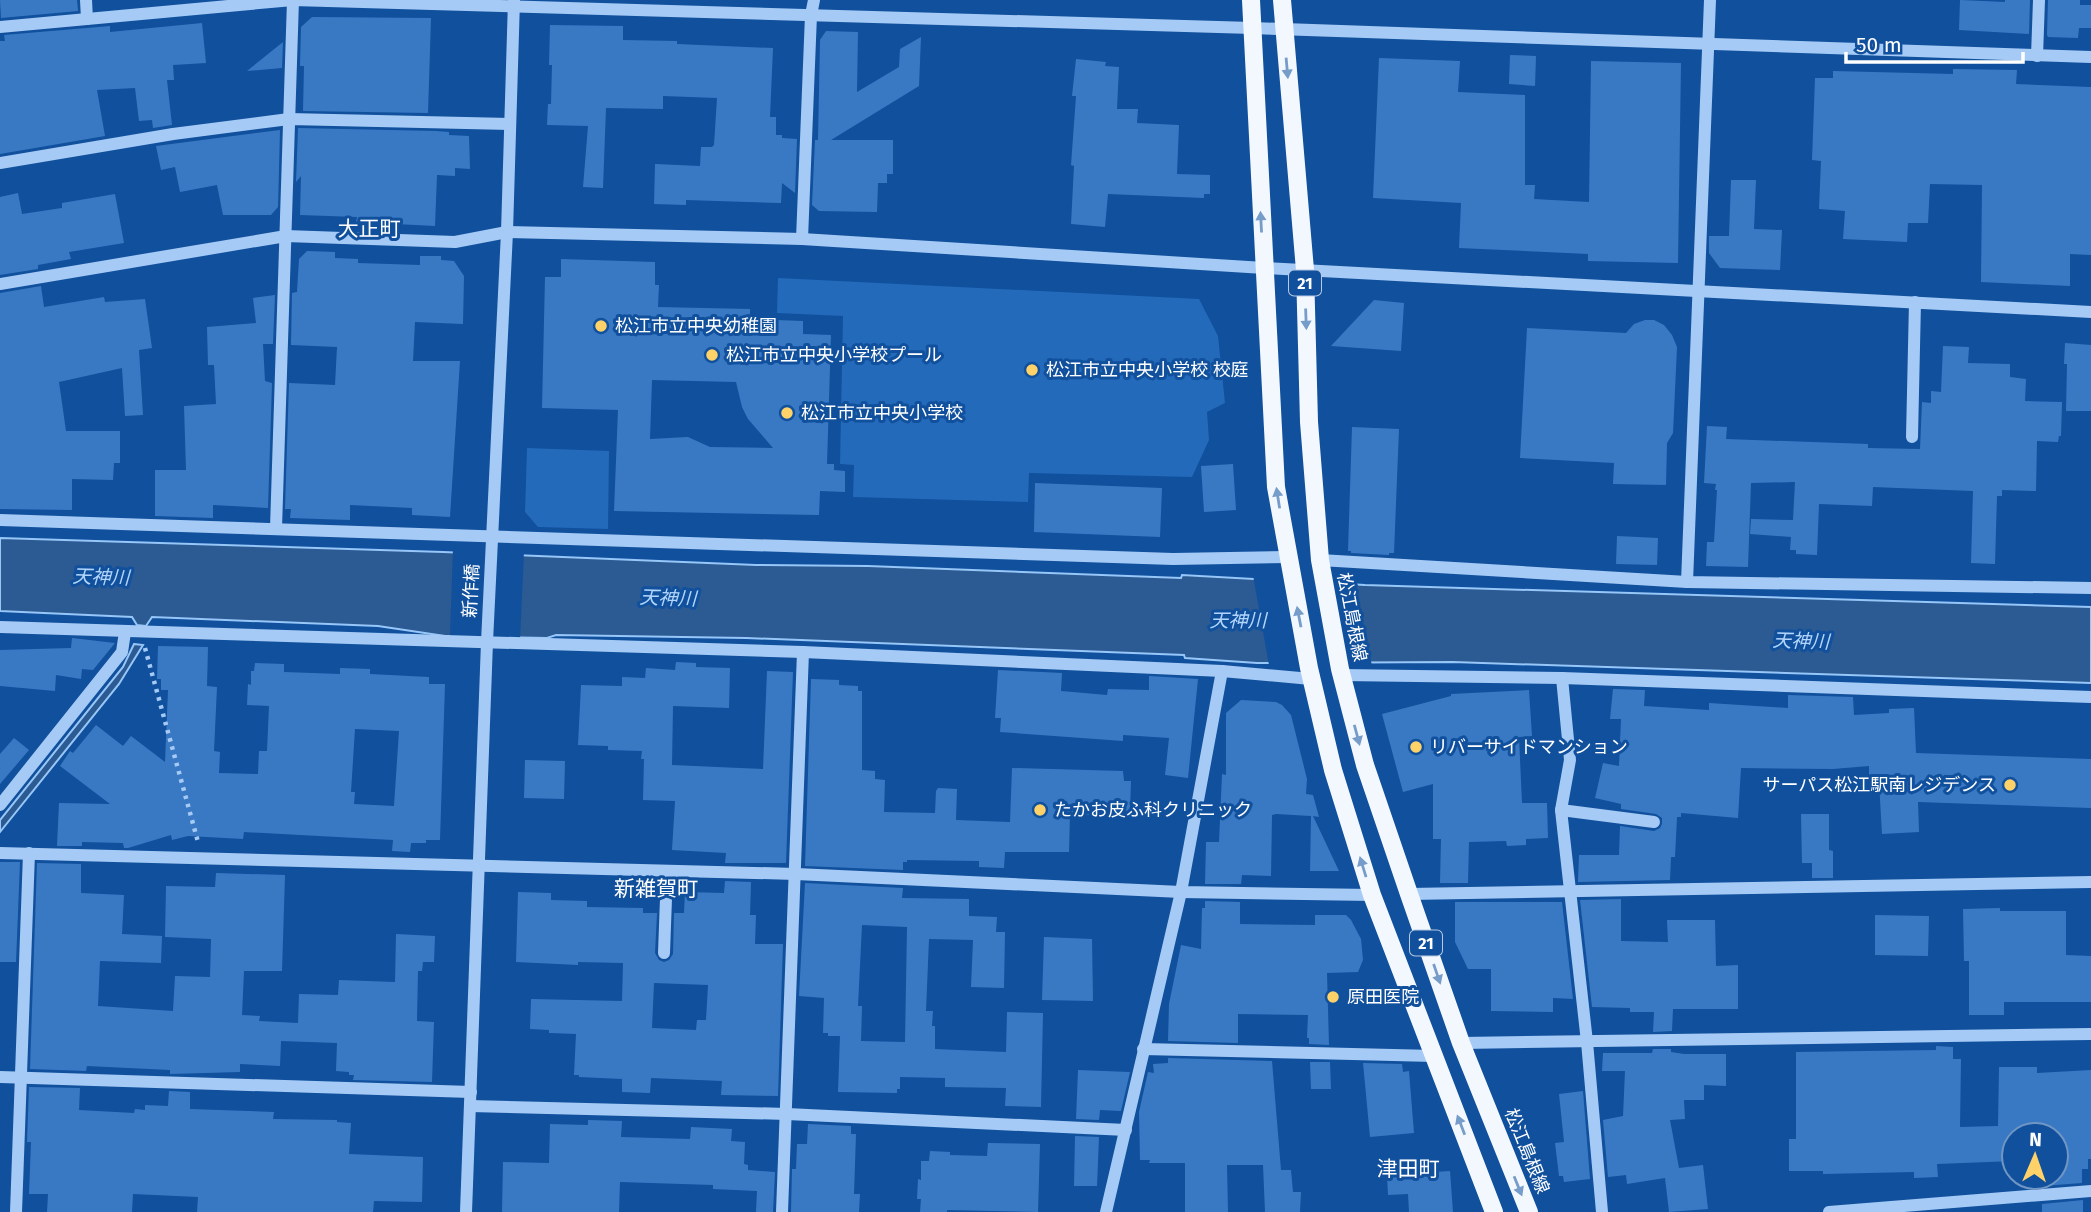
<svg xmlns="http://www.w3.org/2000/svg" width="2091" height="1212" viewBox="0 0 2091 1212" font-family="'Fira Sans','Noto Sans JP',sans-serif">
	<rect width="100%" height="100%" fill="#10509d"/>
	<g fill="#236abb">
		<path d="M778,278L1199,299L1218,336L1225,403L1207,412L1209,440L1192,477L1029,473L1028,502L853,497L854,465L840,464L843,316L777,313Z"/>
		<path d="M527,448L609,451L608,529L538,527L525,512Z"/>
	</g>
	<g fill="#2c5a92" stroke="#97c6f8" stroke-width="2">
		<path d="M0,538L443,552L756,565L868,566L1181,578L1182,575L1365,585L2091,607V683L1453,662L1257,663L1185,658L1184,655L746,638L556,635L547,638L445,636L378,626L152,617L146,626L137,625L132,617L0,611Z"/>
		<path d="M134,644L143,645L119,684L0,832V820L123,667Z"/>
	</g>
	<g fill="#10509d">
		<path d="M453,548L524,551L520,640L450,636Z"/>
		<path d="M1253,575L1354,580L1372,666L1269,665Z"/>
	</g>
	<g fill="#3979c4" fill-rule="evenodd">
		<path d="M0,0H77L78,11L1,18Z"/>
		<path d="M1960,0L2005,2V0H2030L2029,34L1959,30Z"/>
		<path d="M2048,0H2080V5H2091V28H2079L2078,38L2048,37L2047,35Z"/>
		<path d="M312,17L431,18L428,113L303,111L304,66H300L301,27Z"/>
		<path d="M202,23L206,63L173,65L174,80H167L172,125L153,128L152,120L139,121L135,88L97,90L105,136L0,154V41H5L4,35L110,26V32Z"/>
		<path d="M550,25L623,26V40L677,41V44L773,48L770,117H776V135H782V138L797,139L795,193L782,183L781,203L686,200V205L654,204L655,164L700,166L701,147H712L714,145L717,98L663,96V109L606,108L603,188L583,187L588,126L547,125L548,104H551L552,65H549Z"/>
		<path d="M826,31L858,32L857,92L899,67L900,49L921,37L919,86L831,140H893V174H887V183H878L877,212L819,211L812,205L815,140H818L820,40Z"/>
		<path d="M283,42L282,68L247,71Z"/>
		<path d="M1510,55L1536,56L1535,86L1509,84Z"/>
		<path d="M1379,58L1460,61L1458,92L1525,95V185H1535L1534,199L1589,202L1591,61L1681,63L1678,263L1588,261V254L1459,248L1461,203L1373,198Z"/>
		<path d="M1076,59L1106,62L1105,66L1119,67L1117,109H1138L1137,123L1179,125L1177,174L1210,175V194H1204V198L1108,194L1105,227L1071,224L1074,166L1071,165L1076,96H1072Z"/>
		<path d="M1953,69L2017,70L2016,84L2091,87V255L2070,254V286L1981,282L1982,185L1930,184L1928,223H1908L1907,242L1843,239L1845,211L1819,209L1821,161L1812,160L1815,78H1833V71L1953,74Z"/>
		<path d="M298,128L436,131L449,132V135L469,136L470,169L455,168V176L437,175L435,226L356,222L357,217L300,215L301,176L296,182Z"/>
		<path d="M280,130L278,207L271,215H223L217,185L180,192L175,167L161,170L156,146Z"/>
		<path d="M1731,180H1756L1754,229L1782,230L1780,270L1720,268L1709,253V236H1729Z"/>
		<path d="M18,193L22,214L62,208V203L115,194L124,243L69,252L71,259L38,265V269L0,275V197Z"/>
		<path d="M307,251L335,252V258L358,259V263L420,265V256H441V260L454,261L464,276L463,324L415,322L413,361H460L450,517L412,515V508L350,505V520L290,518L291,509H285L289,383L335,385L337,347L291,345L292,293L297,292L299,259Z"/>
		<path d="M561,259L655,262V285H659L658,307L750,309V319L803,321V334L831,335L827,464H834V470L845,471V492L820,491L819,515L614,511L618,410L542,408L545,277H561ZM652,380L736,382L742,407L748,419L773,448L710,447L688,437L650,439Z"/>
		<path d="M41,286L44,307L104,297L105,302L145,299L152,348L139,350L143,415L125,416L122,368L59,382L66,431H120V463H114L113,480L72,479V510L0,509V293Z"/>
		<path d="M275,295L273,344H263L265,381L272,383L268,508L213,505V518L155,516V470H186L184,406L216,404L214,365H208L207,327L256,323L253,298Z"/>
		<path d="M1374,300L1404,303L1401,351L1331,346Z"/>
		<path d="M1645,320H1654L1664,325L1672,335L1677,347L1673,433L1667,443L1666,485L1613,484L1614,463L1520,458L1527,328L1626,333L1634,324Z"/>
		<path d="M2065,343L2091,345V411H2066L2067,364H2064Z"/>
		<path d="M1943,346L1969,347L1968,363L2010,364V377L2026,379L2025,401L2062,402L2061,436H2059L2058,442L2037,441L2036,491L2002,490V496H1997L1995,564L1971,563L1973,491L1873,487L1872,506L1819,504L1817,555L1796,554V550H1790L1791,537L1750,534L1751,519L1793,520L1795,482L1751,483L1748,567L1706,566L1707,542H1714L1717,490H1715L1716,484L1704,483L1707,426L1727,427L1726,439L1868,444V448L1920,449L1922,402L1931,403V391L1941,392Z"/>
		<path d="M1352,427L1399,429L1394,553H1389V555L1351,553V551H1348Z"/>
		<path d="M1233,464L1236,510L1204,512L1201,466Z"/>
		<path d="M1035,483L1162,488L1160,537L1034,532Z"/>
		<path d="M1617,536L1658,538L1657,565L1616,564Z"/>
		<path d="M72,638L115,643L93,670L82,669L81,679L56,675L55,691L0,686V650L71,648Z"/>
		<path d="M158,646L208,647L207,686L217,687L214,751L220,752L219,773L258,774L259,751H267L269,706L247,705L248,684L251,685V671H254L255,663L284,664V672L340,674V668L370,669V674L429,677V684H445L440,840H426V843H411L410,852L392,851L393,840L244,832L243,839L188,836L172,840L171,835L128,848H124L123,843L82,842V846H57L59,803L110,804L60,766L70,751L73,753L96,725L123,746L131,736L165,762L168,690H161V679H157ZM355,729L399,731L394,806L354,804L355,792H351Z"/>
		<path d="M676,662L696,663V667L730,668L729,708L673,706L672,765L763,769L767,671L793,672L786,863H725L726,853L672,850L675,801L643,800L644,759H641L642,751L608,750V746L578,745L581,685L622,686V677L645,678L646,668L675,670Z"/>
		<path d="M998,670L1062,673L1061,691L1107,695L1108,689L1149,690V676L1198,679L1188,778L1165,775L1169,738L1123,735V741L1000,732L1001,718H995Z"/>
		<path d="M811,679L839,680V685L858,686V691H862V770L875,771V779L885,780L884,812L935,813L936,791L938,788L957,789L956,820L1010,822L1012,768L1123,771L1124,781H1131L1130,811L1097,810V815L1070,814L1069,852H1005L1004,868L979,867V861L907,860V862H903V870L805,866Z"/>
		<path d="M1613,689L1645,690L1644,706L1709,710V703L1788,708V695L1853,697L1854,715L1889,713V709L1914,708L1916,753L2091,759V808L1918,802L1919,832L1882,834L1879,782L1869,783V766L1833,769L1741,768L1738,818L1681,813V817H1677L1675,857H1671L1670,880L1578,882L1579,855H1619L1620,826L1654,831L1660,828L1662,824V818L1656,814L1621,809V804L1595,798L1603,763L1619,766L1621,719H1610Z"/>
		<path d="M1529,690L1532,736L1519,737L1522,803H1547L1548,838L1526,839V845L1507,846L1506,841L1469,842L1468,883H1440L1441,839H1433V784L1403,792L1382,714L1451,696V694Z"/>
		<path d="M1241,700L1276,702L1282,705L1291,715L1307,779L1306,794L1313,795L1319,817L1313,816L1339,871H1310L1311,816L1276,814L1272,815L1271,876L1242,875L1241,884H1205L1206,842H1219L1222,774L1226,775V713Z"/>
		<path d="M14,738L29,750L0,784V754Z"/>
		<path d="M525,760L565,761L564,799L524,798Z"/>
		<path d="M1801,814H1829V850L1833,851V878H1812V863H1802Z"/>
		<path d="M0,862H20L16,962H0Z"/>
		<path d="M37,863L81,864V893L124,895L122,934L162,936L161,963L100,961L98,1006L173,1011L175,976L210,977L211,939L165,937L166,886L215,887L216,873L285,875L282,971H244L242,1015L260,1016L259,1021L298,1023L299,994L338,995L339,980L395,982L396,934L435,936L434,962H423L422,971H418L417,1021L434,1022L432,1082L353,1080L354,1075H349V1072L336,1071L337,1043L281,1041L280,1066L240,1064V1072L170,1074V1070L87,1066L86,1071L30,1069Z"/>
		<path d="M725,881L751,882L750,915H756L755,944H783L778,1096L721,1095L722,1081L651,1078L650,1093L622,1092V1079L579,1077V1075H574L576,1034L549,1033V1030L530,1029L531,999L622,1001L623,963L578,962V965L516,962L518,892L551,893V900L587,901V907L643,908V913H657L655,953L659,960L664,962L669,960L673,954L674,913H684L685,892L724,893ZM654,983L708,985L706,1020H697L696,1030L652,1028Z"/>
		<path d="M805,883L903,888L902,898L969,899V916L997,917L996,932H1005L1004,988L971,987L973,940L929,939L926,1011H933L932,1026H935V1049L1006,1052L1007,1012L1043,1013L1041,1107L1005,1106L1006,1088L945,1087V1078L900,1077V1089H897V1093L838,1092L840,1036H828V1033H823L824,998L799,996ZM862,925L907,927L905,1042L861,1041L862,1006H858Z"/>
		<path d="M1621,899V941L1668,942L1667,920H1715L1716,966L1738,965V1009H1673L1672,1031L1653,1032L1654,1012H1630V1008L1592,1007L1580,900Z"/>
		<path d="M1205,901L1240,902V924L1315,925V915H1346L1351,920L1361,939L1363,960L1358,972L1327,973L1329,1045L1309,1044V1038H1307L1308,1015L1238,1014V1043L1168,1041L1169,1004L1181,945L1201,949L1202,908H1205Z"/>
		<path d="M1455,902H1562L1573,999L1553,998V1012L1491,1011V969H1468L1455,942Z"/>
		<path d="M2000,908V911H2066V955L2091,956V1002H2004V1015H1969V961H1964L1963,909Z"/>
		<path d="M1875,915L1929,916L1928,956L1875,955Z"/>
		<path d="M1044,937L1092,939L1093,1001L1042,1000Z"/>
		<path d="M1936,1046L1953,1047V1059H1961L1960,1127L1998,1126L1999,1067H2037V1073L2091,1070V1159H2088V1169H2082V1183L2042,1186V1177H2056V1135H2014V1161L1937,1164L1938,1177L1914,1178V1172L1823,1174V1171H1789V1139H1796V1052L1936,1050Z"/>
		<path d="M1653,1049H1671V1052L1684,1054H1726V1086L1704,1085V1100H1684L1685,1119L1670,1120L1679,1168L1703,1165L1708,1209L1669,1212L1665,1178L1627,1184L1626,1175L1608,1177L1603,1120L1623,1116L1625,1071H1602L1603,1053H1652Z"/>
		<path d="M1168,1058L1272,1061L1281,1170H1291L1293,1192H1301L1300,1212H1265L1263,1165H1227L1228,1212H1185V1163H1149L1150,1160H1140L1139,1112L1148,1072L1154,1073L1153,1064L1168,1063Z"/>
		<path d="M1310,1062H1330L1331,1089H1311Z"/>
		<path d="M1363,1063L1402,1064L1403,1072L1409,1071L1414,1133L1370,1137Z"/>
		<path d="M1078,1070L1130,1072L1121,1111L1100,1110L1099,1120L1076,1119Z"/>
		<path d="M29,1087L80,1088L79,1110L134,1113L135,1109L145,1110V1105L168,1106L169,1091L190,1092V1109L274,1112L273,1119L337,1120V1122L351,1123L349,1154L423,1157L422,1202L374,1201L373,1212H197L198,1197L133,1194L132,1212H47L48,1194H29L31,1142H27Z"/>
		<path d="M1583,1091L1590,1179L1564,1182L1563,1176H1559L1555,1143L1564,1142L1559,1094Z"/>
		<path d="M588,1120L622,1121L621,1137L690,1139L691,1127L732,1129L731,1141L745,1142L744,1164L748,1165V1170L775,1172L773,1212H756L757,1191L713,1189V1185L620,1182L619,1212H502L503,1162L549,1163L550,1124L588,1125Z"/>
		<path d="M808,1124L851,1126V1134H856L854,1194H860L859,1212H791L792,1169H796L797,1144H807Z"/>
		<path d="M1075,1136L1099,1137L1097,1186H1074Z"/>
		<path d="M988,1143L1040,1144L1038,1212L947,1210V1212H920L921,1199H917L918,1179L921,1180V1161H929L930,1151L950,1152V1155L987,1156Z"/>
		<path d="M1450,1171L1453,1212H1409L1408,1194L1388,1195L1387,1175Z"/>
		<path d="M2083,1200V1212H2042V1204Z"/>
	</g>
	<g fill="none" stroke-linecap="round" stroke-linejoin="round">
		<path stroke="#a5caf5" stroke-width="4.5" stroke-dasharray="3.5 5" stroke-linecap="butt" d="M145,648L198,842"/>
		<g stroke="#a5caf5" stroke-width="12">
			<path d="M86,0L87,19"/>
			<path d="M0,27L293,0L1252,28L2091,57"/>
			<path d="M2037,56L2039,0"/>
			<path d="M0,163L173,134L289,119L510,124"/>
			<path d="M802,239L811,15L814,0"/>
			<path d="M0,284L286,236L455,242L507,232L802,239L1264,268L2091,312"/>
			<path d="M1912,437L1915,302"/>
			<path d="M0,520L1173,559L1288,557"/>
			<path d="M276,528L293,0"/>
			<path d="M1320,560L1687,582L2091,588"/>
			<path d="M1687,582L1710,0"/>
			<path d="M0,627L803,652L1222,671L1311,679"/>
			<path d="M1342,675L1562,678L2091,697"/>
			<path d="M1562,678L1570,760L1561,810L1587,1042L1602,1212"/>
			<path d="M0,805L122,652L125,632"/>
			<path d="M1561,810L1654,822"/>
			<path d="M0,853L796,874L1181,892L1372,895"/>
			<path d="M1409,894L2091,882"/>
			<path d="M664,953L667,871"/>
			<path d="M1461,1043L2091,1034"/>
			<path d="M1143,1049L1434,1056"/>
			<path d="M0,1077L471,1092"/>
			<path d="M470,1106L787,1114L1126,1130"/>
			<path d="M16,1212L29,853"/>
			<path d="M466,1212L487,642L507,232L514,0"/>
			<path d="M782,1212L803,652"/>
			<path d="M1106,1212L1181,892L1222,671"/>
			<path d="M1829,1212L2091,1191"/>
		</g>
		<g stroke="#f3f8ff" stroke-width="18">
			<path d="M1251,0L1276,487L1309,668L1333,770L1372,895L1494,1212"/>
			<path d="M1282,0L1305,270L1309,422L1320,560L1340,669L1365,765L1409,894L1461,1043L1529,1212"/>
		</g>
	</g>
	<defs><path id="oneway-solid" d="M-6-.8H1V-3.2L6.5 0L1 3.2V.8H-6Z" transform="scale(1.75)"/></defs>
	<g fill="#769cc9">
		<use href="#oneway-solid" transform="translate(1287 68) rotate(85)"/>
		<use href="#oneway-solid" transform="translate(1261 222) rotate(-93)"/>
		<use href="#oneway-solid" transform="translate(1306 319) rotate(88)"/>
		<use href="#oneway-solid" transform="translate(1278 498) rotate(-99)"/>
		<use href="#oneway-solid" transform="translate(1299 617) rotate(-101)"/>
		<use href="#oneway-solid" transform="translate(1357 735) rotate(75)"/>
		<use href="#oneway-solid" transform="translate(1363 867) rotate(-107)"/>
		<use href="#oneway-solid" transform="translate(1437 974) rotate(71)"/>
		<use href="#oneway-solid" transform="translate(1461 1125) rotate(-111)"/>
		<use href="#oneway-solid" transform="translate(1518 1186) rotate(68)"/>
	</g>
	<g fill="#ffd269" stroke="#10509d" stroke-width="2.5">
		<circle cx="601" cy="326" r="7"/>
		<circle cx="712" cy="355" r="7"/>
		<circle cx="1032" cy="370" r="7"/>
		<circle cx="787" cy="413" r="7"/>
		<circle cx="1416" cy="747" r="7"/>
		<circle cx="2010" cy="785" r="7"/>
		<circle cx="1040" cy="810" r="7"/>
		<circle cx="1333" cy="997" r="7"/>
	</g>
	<g text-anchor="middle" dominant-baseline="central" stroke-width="6" stroke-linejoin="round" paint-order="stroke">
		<g fill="#10509d" stroke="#b7cae2" stroke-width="2">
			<rect x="1289" y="270.5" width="32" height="25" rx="5"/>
			<rect x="1410" y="930.5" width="32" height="25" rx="5"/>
		</g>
		<g font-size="16" font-weight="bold" fill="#fff">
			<text x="1305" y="283">21</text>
			<text x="1426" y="943">21</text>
		</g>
		<g font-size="18" fill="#fff" stroke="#10509d" text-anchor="start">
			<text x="615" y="326">松江市立中央幼稚園</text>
			<text x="726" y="355">松江市立中央小学校プール</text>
			<text x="1046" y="370">松江市立中央小学校 校庭</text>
			<text x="801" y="413">松江市立中央小学校</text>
			<text x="1430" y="747">リバーサイドマンション</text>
			<text x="1996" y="785" text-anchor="end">サーパス松江駅南レジデンス</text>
			<text x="1054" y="810">たかお皮ふ科クリニック</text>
			<text x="1347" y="997">原田医院</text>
		</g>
		<g font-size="18" fill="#fff" stroke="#10509d">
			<text transform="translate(471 591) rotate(-87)">新作橋</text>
			<text transform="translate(1352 617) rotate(79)">松江島根線</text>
			<text transform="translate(1527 1151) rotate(68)">松江島根線</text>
		</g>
		<g font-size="19" font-style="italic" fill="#b2d5fb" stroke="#10509d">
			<text transform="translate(101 577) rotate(2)">天神川</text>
			<text transform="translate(668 598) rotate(2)">天神川</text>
			<text x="1238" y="620">天神川</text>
			<text transform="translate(1801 641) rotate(2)">天神川</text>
		</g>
		<g font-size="21" fill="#fff" stroke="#10509d">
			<text x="369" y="229">大正町</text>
			<text x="656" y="889">新雑賀町</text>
			<text x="1408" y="1169">津田町</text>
		</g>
	</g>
	<g transform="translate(2035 1156) rotate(2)"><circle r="33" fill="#10509d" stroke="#7096c4" stroke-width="2"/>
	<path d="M0-5L12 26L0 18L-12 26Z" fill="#ffd269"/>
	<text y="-10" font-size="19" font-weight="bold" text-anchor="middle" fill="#ffffff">N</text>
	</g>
	<path d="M1846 52v10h177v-10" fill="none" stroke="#ffffff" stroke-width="3.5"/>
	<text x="1856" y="52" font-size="21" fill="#ffffff" stroke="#10509d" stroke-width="5" paint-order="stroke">50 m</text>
</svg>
